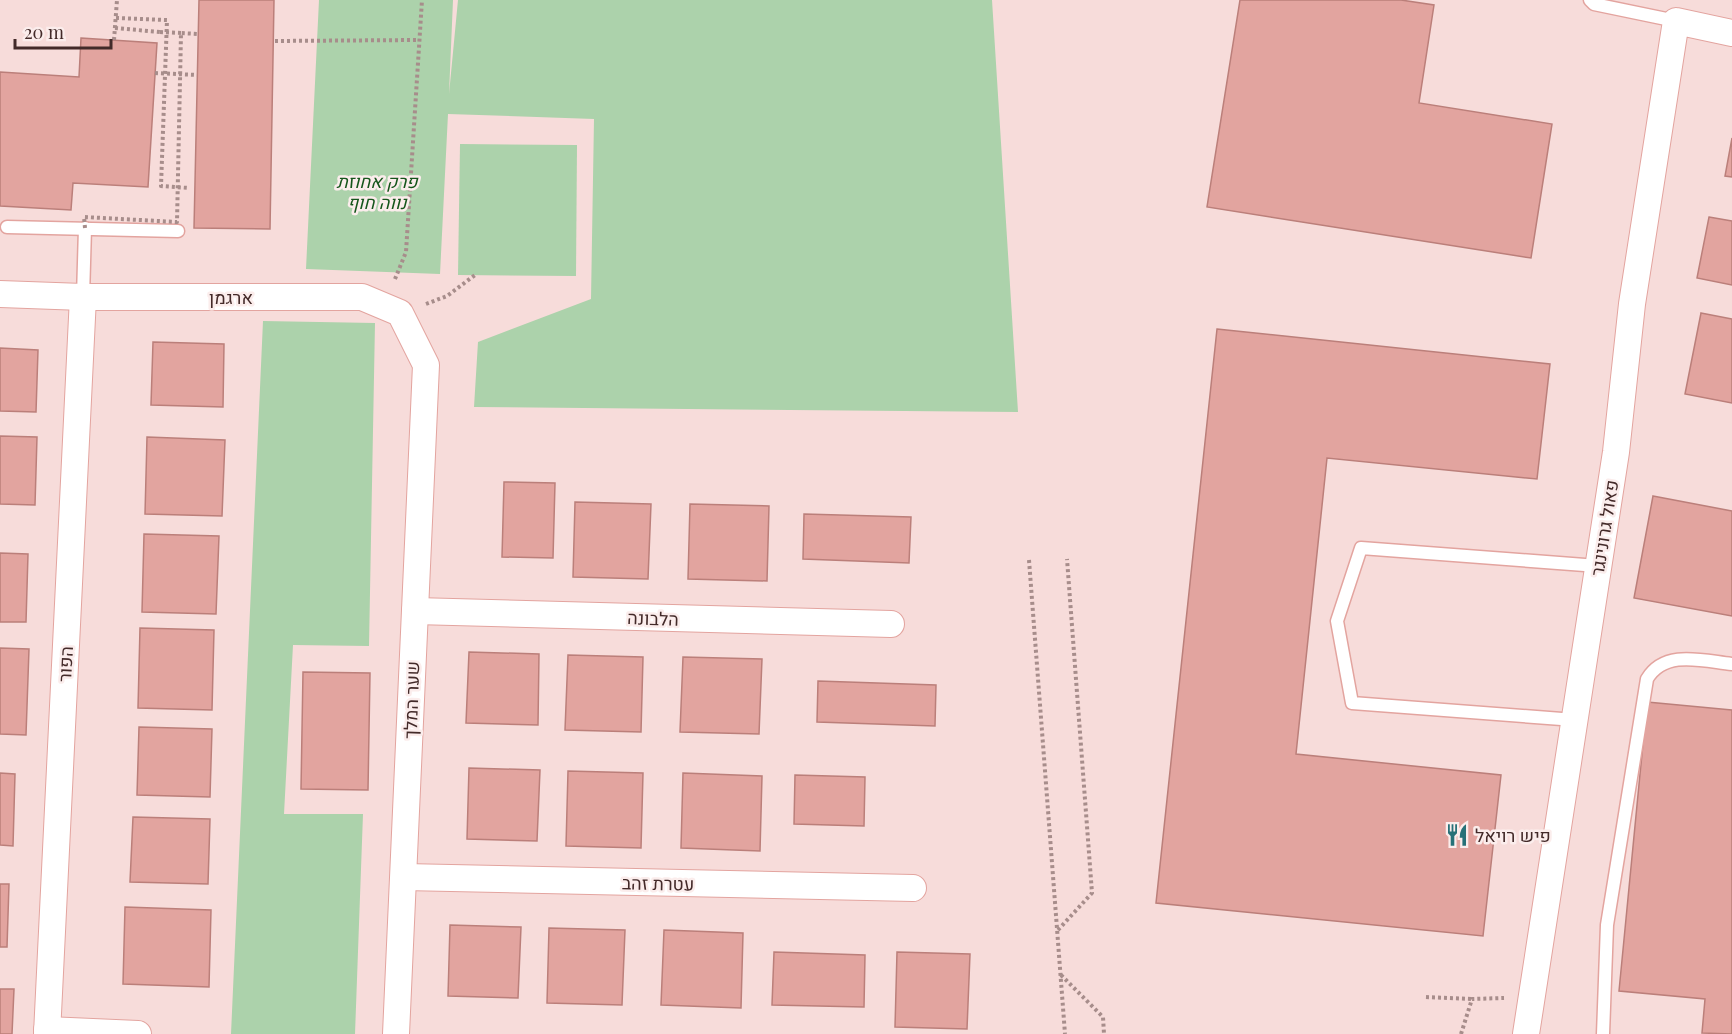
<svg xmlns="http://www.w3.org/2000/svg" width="1732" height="1034" viewBox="0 0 1732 1034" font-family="'Playfair Display',Heebo,serif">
	<rect width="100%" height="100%" fill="#f7dcda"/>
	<g fill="#acd2ab">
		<path d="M319,0H453L449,94L458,0H992L1018,412L474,407L478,342L591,299L594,119L448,114L440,274L306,269Z"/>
		<path d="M460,144L577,145L576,276L458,275Z"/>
		<path d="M263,321L375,323L369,646L293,645L284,814H363L355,1034H231Z"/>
	</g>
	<g fill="#e2a49f" stroke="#bb7f7a" stroke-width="1.5">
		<path d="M199,0H274L270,229L194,228Z"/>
		<path d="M1240,0H1401L1434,5L1419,103L1552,124L1531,258L1207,207Z"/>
		<path d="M81,38L157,43L148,187L73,183L71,210L0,206V72L79,77Z"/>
		<path d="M1732,138V177L1725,176Z"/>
		<path d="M1709,217L1732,221V285L1697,278Z"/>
		<path d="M1701,313L1732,319V403L1685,394Z"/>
		<path d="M1217,329L1550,364L1537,479L1327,458L1296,754L1501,775L1483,936L1156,903Z"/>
		<path d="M153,342L224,344L223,407L151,405Z"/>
		<path d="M0,348L38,350L36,412L0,411Z"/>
		<path d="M0,436L37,437L35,505L0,504Z"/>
		<path d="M147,437L225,440L222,516L145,514Z"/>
		<path d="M504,482L555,483L553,558L502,557Z"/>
		<path d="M1653,496L1732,511V616L1634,598Z"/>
		<path d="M575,502L651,504L648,579L573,577Z"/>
		<path d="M690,504L769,506L767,581L688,579Z"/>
		<path d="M804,514L911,517L909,563L803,559Z"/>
		<path d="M144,534L219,536L216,614L142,612Z"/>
		<path d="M0,553L28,554L26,622H0Z"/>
		<path d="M140,628L214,630L212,710L138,708Z"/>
		<path d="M0,648L29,649L26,735L0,734Z"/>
		<path d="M469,652L539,654L538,725L466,723Z"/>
		<path d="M568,655L643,657L641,732L565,730Z"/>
		<path d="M683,657L762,659L759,734L680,732Z"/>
		<path d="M303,672L370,673L368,790L301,789Z"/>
		<path d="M818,681L936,685L935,726L817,722Z"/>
		<path d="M1647,702L1732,710V1034L1702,1033L1705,999L1619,991Z"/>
		<path d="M139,727L212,729L210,797L137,795Z"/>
		<path d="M469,768L540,770L537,841L467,839Z"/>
		<path d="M568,771L643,773L641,848L566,846Z"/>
		<path d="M0,773L15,774L13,846L0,845Z"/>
		<path d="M683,773L762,776L760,851L681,848Z"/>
		<path d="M795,775L865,777L864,826L794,824Z"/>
		<path d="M133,817L210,819L208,884L130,882Z"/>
		<path d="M0,884H9L7,947H0Z"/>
		<path d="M125,907L211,910L209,987L123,984Z"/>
		<path d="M450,925L521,927L518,998L448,996Z"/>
		<path d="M549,928L625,930L622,1005L547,1003Z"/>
		<path d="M664,930L743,933L741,1008L661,1005Z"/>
		<path d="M774,952L865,955L864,1007L772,1005Z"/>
		<path d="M897,952L970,954L967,1029L895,1027Z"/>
		<path d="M0,989H14L12,1034H0Z"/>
	</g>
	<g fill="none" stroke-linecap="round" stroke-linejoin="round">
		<g stroke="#e3a49f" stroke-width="15">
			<g id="service">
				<path d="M1590,0L1594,4L1676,21"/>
				<path d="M7,227L178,231"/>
				<path d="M83,297L85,228"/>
				<path d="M1575,720L1352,703L1337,621L1361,548L1598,566"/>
				<path d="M1603,1034L1607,925L1647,679C1665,649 1703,661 1732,664"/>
			</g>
		</g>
		<g stroke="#e3a49f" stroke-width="28">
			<g id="minor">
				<path d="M0,294L83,297H362L400,313L426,365L396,1034"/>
				<path d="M415,611L891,624"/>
				<path d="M404,877L913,888"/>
				<path d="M47,1030L138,1034"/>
				<path d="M47,1034L83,297"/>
				<path d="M1526,1034L1616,452L1632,304L1676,21L1732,33"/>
			</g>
		</g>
		<g stroke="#a78d8b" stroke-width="4" stroke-dasharray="3 3" stroke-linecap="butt">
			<path d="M116,18L167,20L161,186L189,188"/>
			<path d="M115,28L160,32"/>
			<path d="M114,40L117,0"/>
			<path d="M275,41L418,40"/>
			<path d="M155,73L197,75"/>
			<path d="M395,279L406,252L422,0"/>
			<path d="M426,304L447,296L475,275"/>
			<path d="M1029,560L1065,1034"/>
			<path d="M1058,930L1092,893L1067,559"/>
			<path d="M1061,975L1103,1017L1104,1034"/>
			<path d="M1426,997L1472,999"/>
			<path d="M1461,1034L1472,999L1504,998"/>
		</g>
		<use href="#service" stroke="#fff" stroke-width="12"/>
		<use href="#minor" stroke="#fff" stroke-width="26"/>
		<g stroke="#a78d8b" stroke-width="4" stroke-dasharray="3 3" stroke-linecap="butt">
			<path d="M160,32L181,33"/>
			<path d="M85,228L84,217L177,222L181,33L198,34"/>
		</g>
	</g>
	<defs>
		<g id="restaurant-bare" transform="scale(1.8)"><path d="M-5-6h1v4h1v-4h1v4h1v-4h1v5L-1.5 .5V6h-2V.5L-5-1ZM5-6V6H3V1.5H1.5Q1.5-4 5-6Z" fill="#277178" stroke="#fbedec" stroke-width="2.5" paint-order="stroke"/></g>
	</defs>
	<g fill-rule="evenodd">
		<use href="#restaurant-bare" x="1457" y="835"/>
	</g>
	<g text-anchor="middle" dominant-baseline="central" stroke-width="5" stroke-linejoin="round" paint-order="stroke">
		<g font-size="18" font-style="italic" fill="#15561b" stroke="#fbedec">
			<text x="377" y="181">פרק אחוזת<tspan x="377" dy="21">נווה חוף</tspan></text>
		</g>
		<g font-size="18" fill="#432a29" stroke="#fbedec">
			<text x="231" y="297">ארגמן</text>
			<text transform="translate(1604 528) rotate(-81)">פאול גרונינגר</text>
			<text transform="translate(653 618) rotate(2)">הלבונה</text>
			<text transform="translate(65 664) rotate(-87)">הפור</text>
			<text transform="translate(411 700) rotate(-88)">שער המלך</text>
			<text transform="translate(658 883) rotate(1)">עטרת זהב</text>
		</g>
		<g font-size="18" fill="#432a29" stroke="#fbedec" text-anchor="start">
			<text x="1475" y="835">פיש רויאל</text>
		</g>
	</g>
	<path d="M15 39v9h96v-9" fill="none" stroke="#432a29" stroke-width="3"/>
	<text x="24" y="39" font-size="18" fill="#432a29" stroke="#fbedec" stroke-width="4.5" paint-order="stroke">20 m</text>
</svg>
